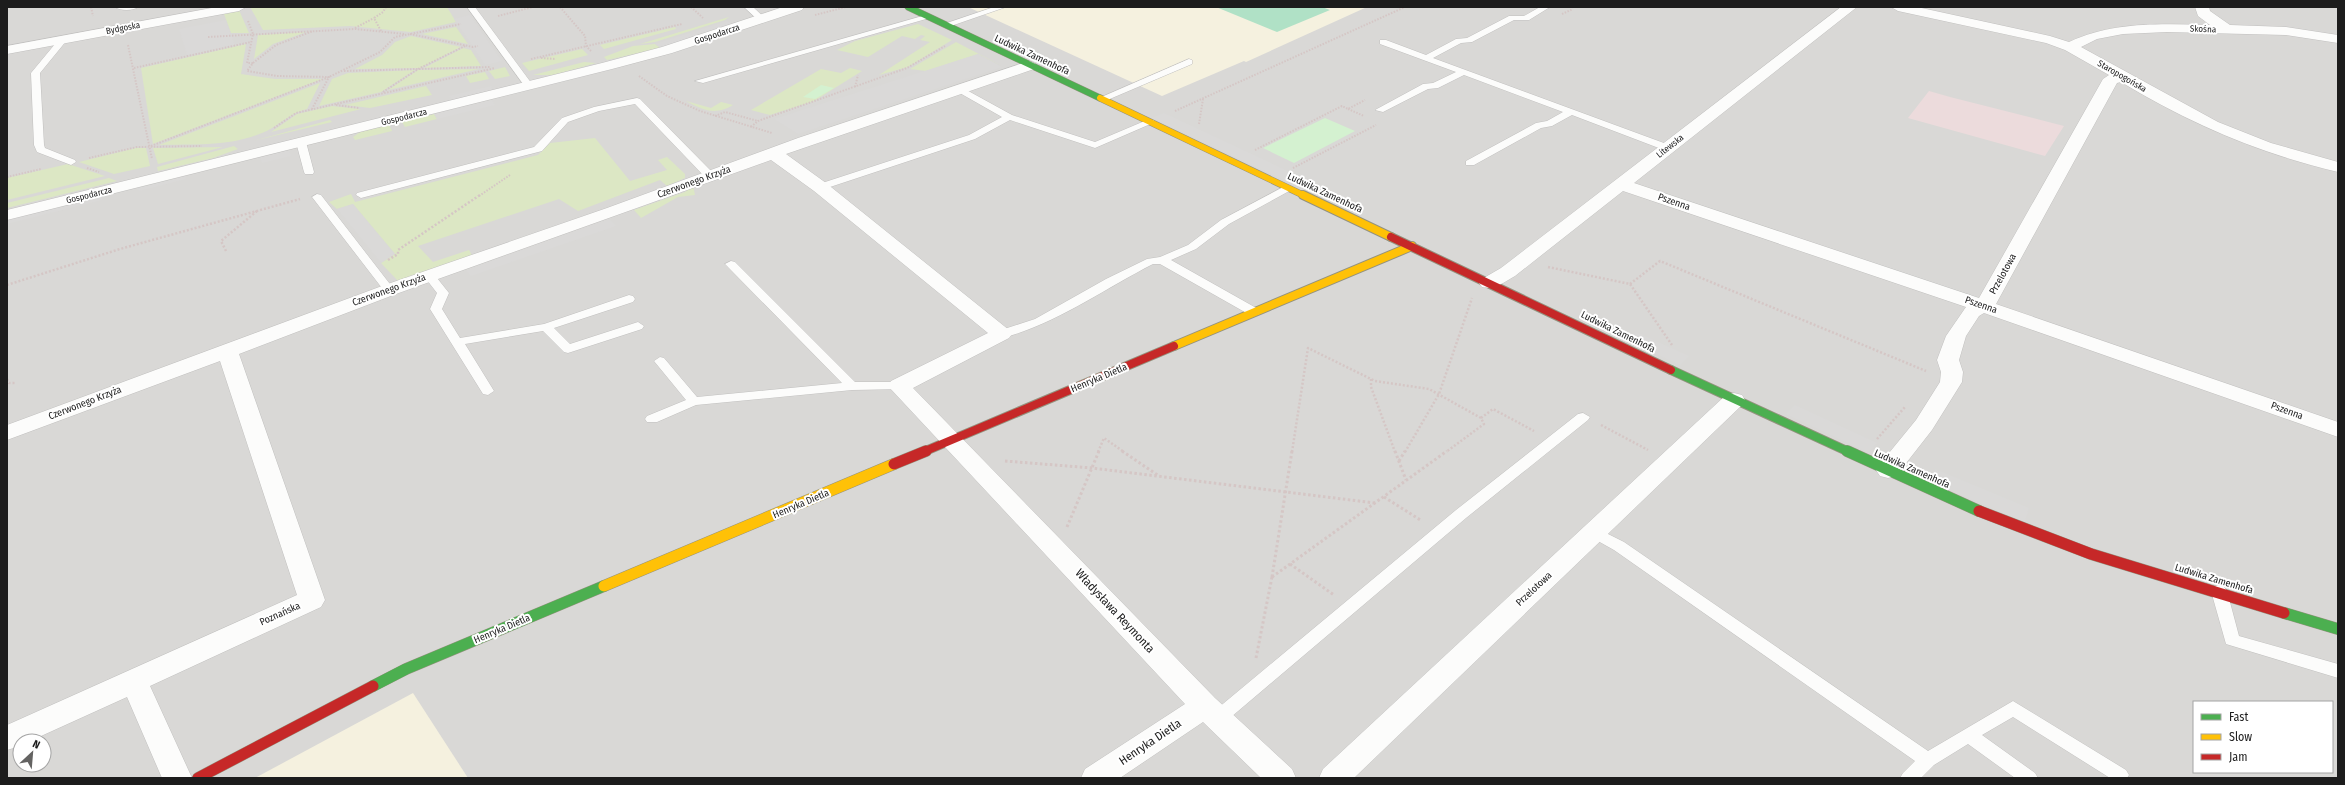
<svg xmlns="http://www.w3.org/2000/svg" width="2345" height="785" viewBox="0 0 2345 785" font-family="'Fira Sans Condensed',sans-serif">
	<rect width="100%" height="100%" fill="#eae8e5"/>
	<path fill="#d9d8d6" fill-rule="evenodd" d="M7,7H2338V778H7ZM2194,702H2332V772H2194ZM20,741H44V765H20Z"/>
	<path fill="#ecdbdc" d="M1929,91L1950,97L2064,126L2045,156L1908,118Z"/>
	<g fill="#f5f1df">
		<path d="M968,7H1367L1246,62L1244,61L1162,96Z"/>
		<path d="M413,693L468,778H255Z"/>
	</g>
	<g fill="#dce7c4">
		<path d="M250,7H447L456,22L411,32L350,26L263,30Z"/>
		<path d="M239,10L249,33H231L224,14Z"/>
		<path d="M729,17L725,20L655,42L640,44Z"/>
		<path d="M918,24L952,40L908,67L879,75L930,42L920,40L925,36L921,35L915,39L902,36L868,57L837,50L855,41Z"/>
		<path d="M456,27L468,44L422,34Z"/>
		<path d="M675,27L676,29L604,49L600,45Z"/>
		<path d="M306,32L273,44L254,59L258,35Z"/>
		<path d="M411,36L461,47L420,68L355,69L382,55L395,42Z"/>
		<path d="M956,42L1002,66L978,54L926,71L910,69Z"/>
		<path d="M246,44L241,74L275,79H322L153,144L141,68Z"/>
		<path d="M655,44L661,48L607,60L604,57L633,46Z"/>
		<path d="M463,48L471,50L481,66L424,68Z"/>
		<path d="M582,49L588,55L529,71L522,63Z"/>
		<path d="M584,62L596,63L553,75H533Z"/>
		<path d="M505,67L510,76L495,79L489,71Z"/>
		<path d="M850,68L862,71L814,101L770,115L751,110L821,69L841,73Z"/>
		<path d="M479,69L388,90L418,70Z"/>
		<path d="M415,70L381,92L319,106L332,79L348,73Z"/>
		<path d="M485,72L489,79L470,83L466,76Z"/>
		<path d="M320,83L307,109C289,113 278,127 262,133C229,147 194,144 159,145Z"/>
		<path d="M426,86L432,95L370,108L345,105Z"/>
		<path d="M686,101L711,108L721,102L733,105C715,116 703,110 686,101Z"/>
		<path d="M332,106L361,109L271,132L297,114Z"/>
		<path d="M434,114L437,119L405,127L402,122Z"/>
		<path d="M330,120L332,122L253,141Z"/>
		<path d="M389,125L392,131L355,140L353,137L360,132Z"/>
		<path d="M595,138L630,181L667,170L658,160L667,157L685,174V178L667,186L660,180L578,211L559,199L418,246L433,262L469,250L472,255L398,281L381,263L395,254L353,204L337,209L329,202L351,194L355,202L538,155L550,143Z"/>
		<path d="M234,146L238,149L213,158L158,171L157,167Z"/>
		<path d="M223,147L158,164L153,148Z"/>
		<path d="M136,148H146L150,166L114,174L79,162Z"/>
		<path d="M68,164L105,176L7,200V178Z"/>
		<path d="M109,178L117,181L7,208V203Z"/>
		<path d="M693,185L695,195L678,197L641,218L634,210L685,192Z"/>
	</g>
	<g fill="#d4f1d0">
		<path d="M821,85L834,88L815,99L803,97Z"/>
		<path d="M1325,118L1355,131L1294,163L1263,148Z"/>
	</g>
	<path fill="#b0e1c6" d="M1216,7H1322L1330,10L1277,32Z"/>
	<g fill="#dad9d8">
		<path d="M470,15L502,61L485,65L454,19Z"/>
		<path d="M226,20L235,45L187,55L179,29Z"/>
		<path d="M727,21L734,25L661,48L655,44Z"/>
		<path d="M978,54L1002,67L798,134L774,119Z"/>
		<path d="M491,86L495,91L452,101L449,96Z"/>
		<path d="M492,100L495,105L437,119L434,114Z"/>
		<path d="M1164,113L1354,202L1343,208L1152,118Z"/>
		<path d="M289,150L291,156L262,163L260,157Z"/>
		<path d="M185,176L186,179L139,191L138,188Z"/>
		<path d="M102,197V200L7,224V220Z"/>
		<path d="M353,204L395,254L381,263L337,209Z"/>
		<path d="M609,219L616,226L471,276L466,270Z"/>
		<path d="M1636,332L1689,356L1680,365L1626,340Z"/>
		<path d="M1795,405L1877,443L1869,453L1786,414Z"/>
		<path d="M1935,469L2029,508L2025,522L1928,481Z"/>
	</g>
	<g fill="none" stroke-linecap="round" stroke-linejoin="round">
		<g stroke="#c1c0bf" stroke-width="1">
			<g id="lane">
				<path d="M115,7H138C133,11 120,11 115,7Z"/>
				<path d="M467,7H475L532,84V88H526Z"/>
				<path d="M744,7H753L766,19L759,21Z"/>
				<path d="M994,7H1006L948,27L941,25Z"/>
				<path d="M1540,7H1550L1529,20H1514L1472,42L1461,43L1433,58L1672,146V150H1664L1572,115L1552,126L1541,128L1474,165H1466V161L1536,123L1547,121L1563,112L1464,75L1438,88L1428,89L1383,112L1375,110L1423,84L1433,83L1456,72L1380,44V40H1386L1426,55L1456,39L1467,38L1509,16H1524Z"/>
				<path d="M926,15L933,17L703,83L695,81Z"/>
				<path d="M63,37L67,40L40,73L44,145L45,148L75,160L76,162L71,165L37,152L34,145L31,73L60,38Z"/>
				<path d="M1189,59L1192,60V64L1105,101L1097,99Z"/>
				<path d="M961,87L1012,115L1095,142L1147,120H1153L1155,122L1095,148L1010,120L975,139L824,189H816V185L969,135L1002,117L958,92L956,90Z"/>
				<path d="M637,98L640,99L714,174V178H706L635,104L599,111L568,122L542,151L361,198L356,195L357,193L534,147L562,118L594,107Z"/>
				<path d="M301,139L306,142L314,172L313,174H305L304,172L296,142Z"/>
				<path d="M1287,185L1292,188L1291,190L1229,224L1196,249L1171,260L1258,309L1260,312L1258,315H1250L1160,264H1153C1104,289 1056,324 1002,338L996,334L998,331L1035,319L1106,279L1147,259L1160,257L1188,245L1221,220Z"/>
				<path d="M317,194L321,195L393,288L395,290L393,292H385L312,197Z"/>
				<path d="M731,261L735,262L855,382H899L904,383L905,386L904,389L852,390L696,405L657,422H647L645,419L647,416L686,400L654,361L660,357L664,358L697,397L842,383L727,266L725,264Z"/>
				<path d="M429,272L433,273L449,293L442,309L460,338L544,324L629,295L633,296L635,299L633,302L554,328L570,344L638,322L644,326L642,329L568,353L564,352L543,331L465,344L494,391L488,395L483,394L430,309L437,293L423,275Z"/>
				<path d="M1583,413L1590,417L1588,420L1466,518L1224,723L1218,725L1212,723L1209,718L1212,713L1456,510L1578,414Z"/>
				<path d="M1594,527L1624,542L1928,751L2013,701L2126,770L2129,775L2127,778H2110L2013,717L1982,735L2035,773L2038,778H2015L1968,744L1934,765L1921,778H1900L1903,773L1915,761L1614,550L1589,536L1587,532L1589,528Z"/>
				<path d="M2219,585L2224,587L2227,591L2239,636L2338,664V678L2226,644L2211,591L2214,587Z"/>
			</g>
		</g>
		<g stroke="#c1c0bf" stroke-width="1">
			<g id="street">
				<path d="M217,7H246L239,11L7,54V46Z"/>
				<path d="M783,7H804L802,10L672,53L612,69L7,220V210L602,63L662,47Z"/>
				<path d="M1841,7H1857L1634,183L1979,298L2103,79L2109,75L2065,50L2046,43L1898,11L1891,7H1917L2050,36L2069,42C2114,21 2162,24 2210,25L2198,16L2195,7H2209L2210,11L2230,25L2286,27L2338,35V43L2286,35L2167,32L2123,34L2097,39L2081,47L2218,122L2271,143L2338,162V172C2258,153 2191,124 2121,82L2117,83L1996,304L2338,422V437L1984,313L1979,316L1966,336L1959,360L1963,372L1962,382L1932,430L1896,476L1888,478L1880,476L1876,470L1880,464L1916,420L1940,382L1941,372L1937,360L1946,336L1966,307L1623,191L1515,276C1504,282 1495,290 1482,287L1479,283L1482,279L1501,268Z"/>
				<path d="M1029,61L1034,63L1037,66L1034,69L786,154L826,183L1009,330L1012,334L1009,338L913,388L1215,698L1292,769L1296,778H1261L1203,722L1120,778H1081L1085,769L1185,704L888,386L891,381L988,333L814,191L771,160L396,294L239,354L325,600L321,607L150,686L192,778H162L127,697L30,741H20V746L7,750V725L297,595L220,361L7,440V425L382,286L607,208L798,138Z"/>
				<path d="M1734,393L1742,395L1745,400L1742,405L1354,778H1319L1323,769L1726,395Z"/>
			</g>
		</g>
		<g stroke="#94927e" stroke-width="7">
			<path id="fast-far2" d="M908,7L1100,98"/>
		</g>
		<g stroke="#94927e" stroke-width="10">
			<path id="fast-far1" d="M1671,370L1849,452"/>
		</g>
		<g stroke="#94927e" stroke-width="12">
			<g id="fast">
				<path d="M1847,451L1979,511"/>
				<path d="M2284,613L2338,629"/>
				<path d="M373,686L406,669L604,586"/>
			</g>
		</g>
		<g stroke="#94927e" stroke-width="7">
			<path id="slow-far2" d="M1100,98L1305,196"/>
		</g>
		<g stroke="#94927e" stroke-width="10">
			<g id="slow-far1">
				<path d="M1303,195L1391,237"/>
				<path d="M1174,346L1412,246"/>
			</g>
		</g>
		<g stroke="#94927e" stroke-width="12">
			<path id="slow" d="M604,586L894,464"/>
		</g>
		<g stroke="#94927e" stroke-width="10">
			<g id="jam-far1">
				<path d="M1391,237L1671,370"/>
				<path d="M923,452L1174,346"/>
			</g>
		</g>
		<g stroke="#94927e" stroke-width="12">
			<g id="jam">
				<path d="M894,464L926,451"/>
				<path d="M1979,511L2091,554L2284,613"/>
				<path d="M198,778L373,686"/>
			</g>
		</g>
		<g stroke="#d5c6c5" stroke-width="2" stroke-dasharray="1.5 1.5" stroke-linecap="butt">
			<path d="M91,7L93,16"/>
			<path d="M288,7H290"/>
			<path d="M560,7L585,36L586,46L591,51"/>
			<path d="M691,7L703,18"/>
			<path d="M1562,14L1573,9"/>
			<path d="M815,15L846,7"/>
			<path d="M498,16L533,7"/>
			<path d="M248,21L253,34L247,63H253L247,71L277,76L329,77L312,109"/>
			<path d="M355,28L374,18"/>
			<path d="M381,31L374,18L383,12L386,7"/>
			<path d="M410,34L473,47L478,46"/>
			<path d="M208,37L355,29L405,34"/>
			<path d="M128,45L152,159"/>
			<path d="M541,58L556,59"/>
			<path d="M531,59L682,24"/>
			<path d="M253,63L276,45L313,31"/>
			<path d="M134,68L251,42"/>
			<path d="M344,71L491,67"/>
			<path d="M639,76L667,96L700,111L772,133"/>
			<path d="M855,87L858,75"/>
			<path d="M383,92L418,69L465,46"/>
			<path d="M336,105L359,108"/>
			<path d="M1348,109L1364,116"/>
			<path d="M1175,111L1405,7"/>
			<path d="M715,116L725,112L758,121"/>
			<path d="M1199,124L1203,99"/>
			<path d="M751,127L758,121L907,68L945,46"/>
			<path d="M274,128L296,113L495,68"/>
			<path d="M151,146L329,77L380,52L395,37L461,24"/>
			<path d="M1255,150L1342,106L1348,109L1365,100"/>
			<path d="M89,158L137,147L202,146"/>
			<path d="M87,168L99,172"/>
			<path d="M1293,168L1376,125"/>
			<path d="M7,177L41,169"/>
			<path d="M479,196L510,175"/>
		</g>
		<g stroke="#d5c6c5" stroke-width="2.5" stroke-dasharray="2 2" stroke-linecap="butt">
			<path d="M226,251L221,241L257,211"/>
			<path d="M388,260L398,254V250L480,195"/>
			<path d="M1548,267L1630,284L1672,345"/>
			<path d="M1630,284L1660,261L1926,371"/>
			<path d="M7,285L120,249L300,199"/>
			<path d="M7,379L9,383H16"/>
			<path d="M1371,379V387L1395,452"/>
			<path d="M1481,418L1493,409L1534,431"/>
			<path d="M1601,425L1648,450"/>
			<path d="M1877,439L1905,407"/>
			<path d="M1098,452L1104,438L1124,452"/>
			<path d="M1292,452L1308,348L1375,381L1429,389L1481,418L1484,424L1446,452"/>
			<path d="M1405,452L1439,394L1472,298"/>
		</g>
		<g stroke="#d5c6c5" stroke-width="3" stroke-dasharray="2.5 2.5" stroke-linecap="butt">
			<path d="M1122,451L1159,476"/>
			<path d="M1395,451L1406,480"/>
			<path d="M1005,461L1092,468L1375,503"/>
			<path d="M1399,461L1405,451"/>
			<path d="M1384,497L1422,521"/>
			<path d="M1067,527L1099,451"/>
			<path d="M1290,564L1334,595"/>
			<path d="M1272,577L1292,451"/>
			<path d="M1272,577L1447,451"/>
			<path d="M1256,658L1272,577"/>
		</g>
		<use href="#lane" fill="#fcfcfb" fill-rule="evenodd"/>
		<use href="#street" fill="#fcfcfb" fill-rule="evenodd"/>
		<use href="#fast-far2" stroke="#4caf50" stroke-width="6"/>
		<use href="#fast-far1" stroke="#4caf50" stroke-width="8"/>
		<use href="#fast" stroke="#4caf50" stroke-width="11"/>
		<use href="#slow-far2" stroke="#ffc107" stroke-width="6"/>
		<use href="#slow-far1" stroke="#ffc107" stroke-width="8"/>
		<use href="#slow" stroke="#ffc107" stroke-width="11"/>
		<use href="#jam-far1" stroke="#c62828" stroke-width="8"/>
		<use href="#jam" stroke="#c62828" stroke-width="11"/>
	</g>
	<g text-anchor="middle" dominant-baseline="central" stroke-width="4" stroke-linejoin="round" paint-order="stroke">
		<g font-size="9" fill="#1c1c1c" stroke="#fff">
			<text transform="translate(123 28) rotate(-11)">Bydgoska</text>
			<text transform="translate(2203 29) rotate(2)">Skośna</text>
			<text transform="translate(717 34) rotate(-18)">Gospodarcza</text>
			<text transform="translate(2122 76) rotate(30)">Staropogońska</text>
			<text transform="translate(404 117) rotate(-14)">Gospodarcza</text>
			<text transform="translate(1670 146) rotate(-38)">Litewska</text>
			<text transform="translate(89 195) rotate(-14)">Gospodarcza</text>
		</g>
		<g font-size="10" fill="#1c1c1c" stroke="#fff">
			<text transform="translate(1032 55) rotate(25)">Ludwika Zamenhofa</text>
			<text transform="translate(694 182) rotate(-20)">Czerwonego Krzyża</text>
			<text transform="translate(1325 193) rotate(25)">Ludwika Zamenhofa</text>
			<text transform="translate(1674 202) rotate(19)">Pszenna</text>
			<text transform="translate(2003 274) rotate(-61)">Przelotowa</text>
			<text transform="translate(389 290) rotate(-20)">Czerwonego Krzyża</text>
			<text transform="translate(1981 305) rotate(19)">Pszenna</text>
			<text transform="translate(1618 332) rotate(26)">Ludwika Zamenhofa</text>
			<text transform="translate(1099 378) rotate(-23)">Henryka Dietla</text>
			<text transform="translate(85 403) rotate(-21)">Czerwonego Krzyża</text>
			<text transform="translate(2287 411) rotate(20)">Pszenna</text>
			<text transform="translate(1912 469) rotate(24)">Ludwika Zamenhofa</text>
			<text transform="translate(801 504) rotate(-23)">Henryka Dietla</text>
			<text transform="translate(2214 579) rotate(17)">Ludwika Zamenhofa</text>
			<text transform="translate(1534 589) rotate(-43)">Przelotowa</text>
			<text transform="translate(280 614) rotate(-24)">Poznańska</text>
			<text transform="translate(502 629) rotate(-23)">Henryka Dietla</text>
		</g>
		<g font-size="12" fill="#1c1c1c" stroke="#fff">
			<text transform="translate(1115 611) rotate(47)">Władysława Reymonta</text>
			<text transform="translate(1150 742) rotate(-34)">Henryka Dietla</text>
		</g>
	</g>
	<rect width="2345" height="785" fill="none" stroke="#1c1c1c" stroke-width="16"/>
	<rect x="2193" y="701" width="140" height="72" fill="#ffffff" stroke="#a4a4a4"/>
	<rect x="2201" y="714" width="20" height="6" fill="#4caf50" stroke="#a4a4a4"/>
	<text x="2229" y="721" font-size="12" fill="#1c1c1c">Fast</text>
	<rect x="2201" y="734" width="20" height="6" fill="#ffc107" stroke="#a4a4a4"/>
	<text x="2229" y="741" font-size="12" fill="#1c1c1c">Slow</text>
	<rect x="2201" y="754" width="20" height="6" fill="#c62828" stroke="#a4a4a4"/>
	<text x="2229" y="761" font-size="12" fill="#1c1c1c">Jam</text>
	<g transform="translate(32 753) rotate(26)"><circle r="19" fill="#ffffff" stroke="#a4a4a4"/>
	<path d="M0-3L7 15L0 10L-7 15Z" fill="#646362"/>
	<text y="-6" font-size="11" font-weight="bold" text-anchor="middle" fill="#1c1c1c">N</text>
	</g>
</svg>
